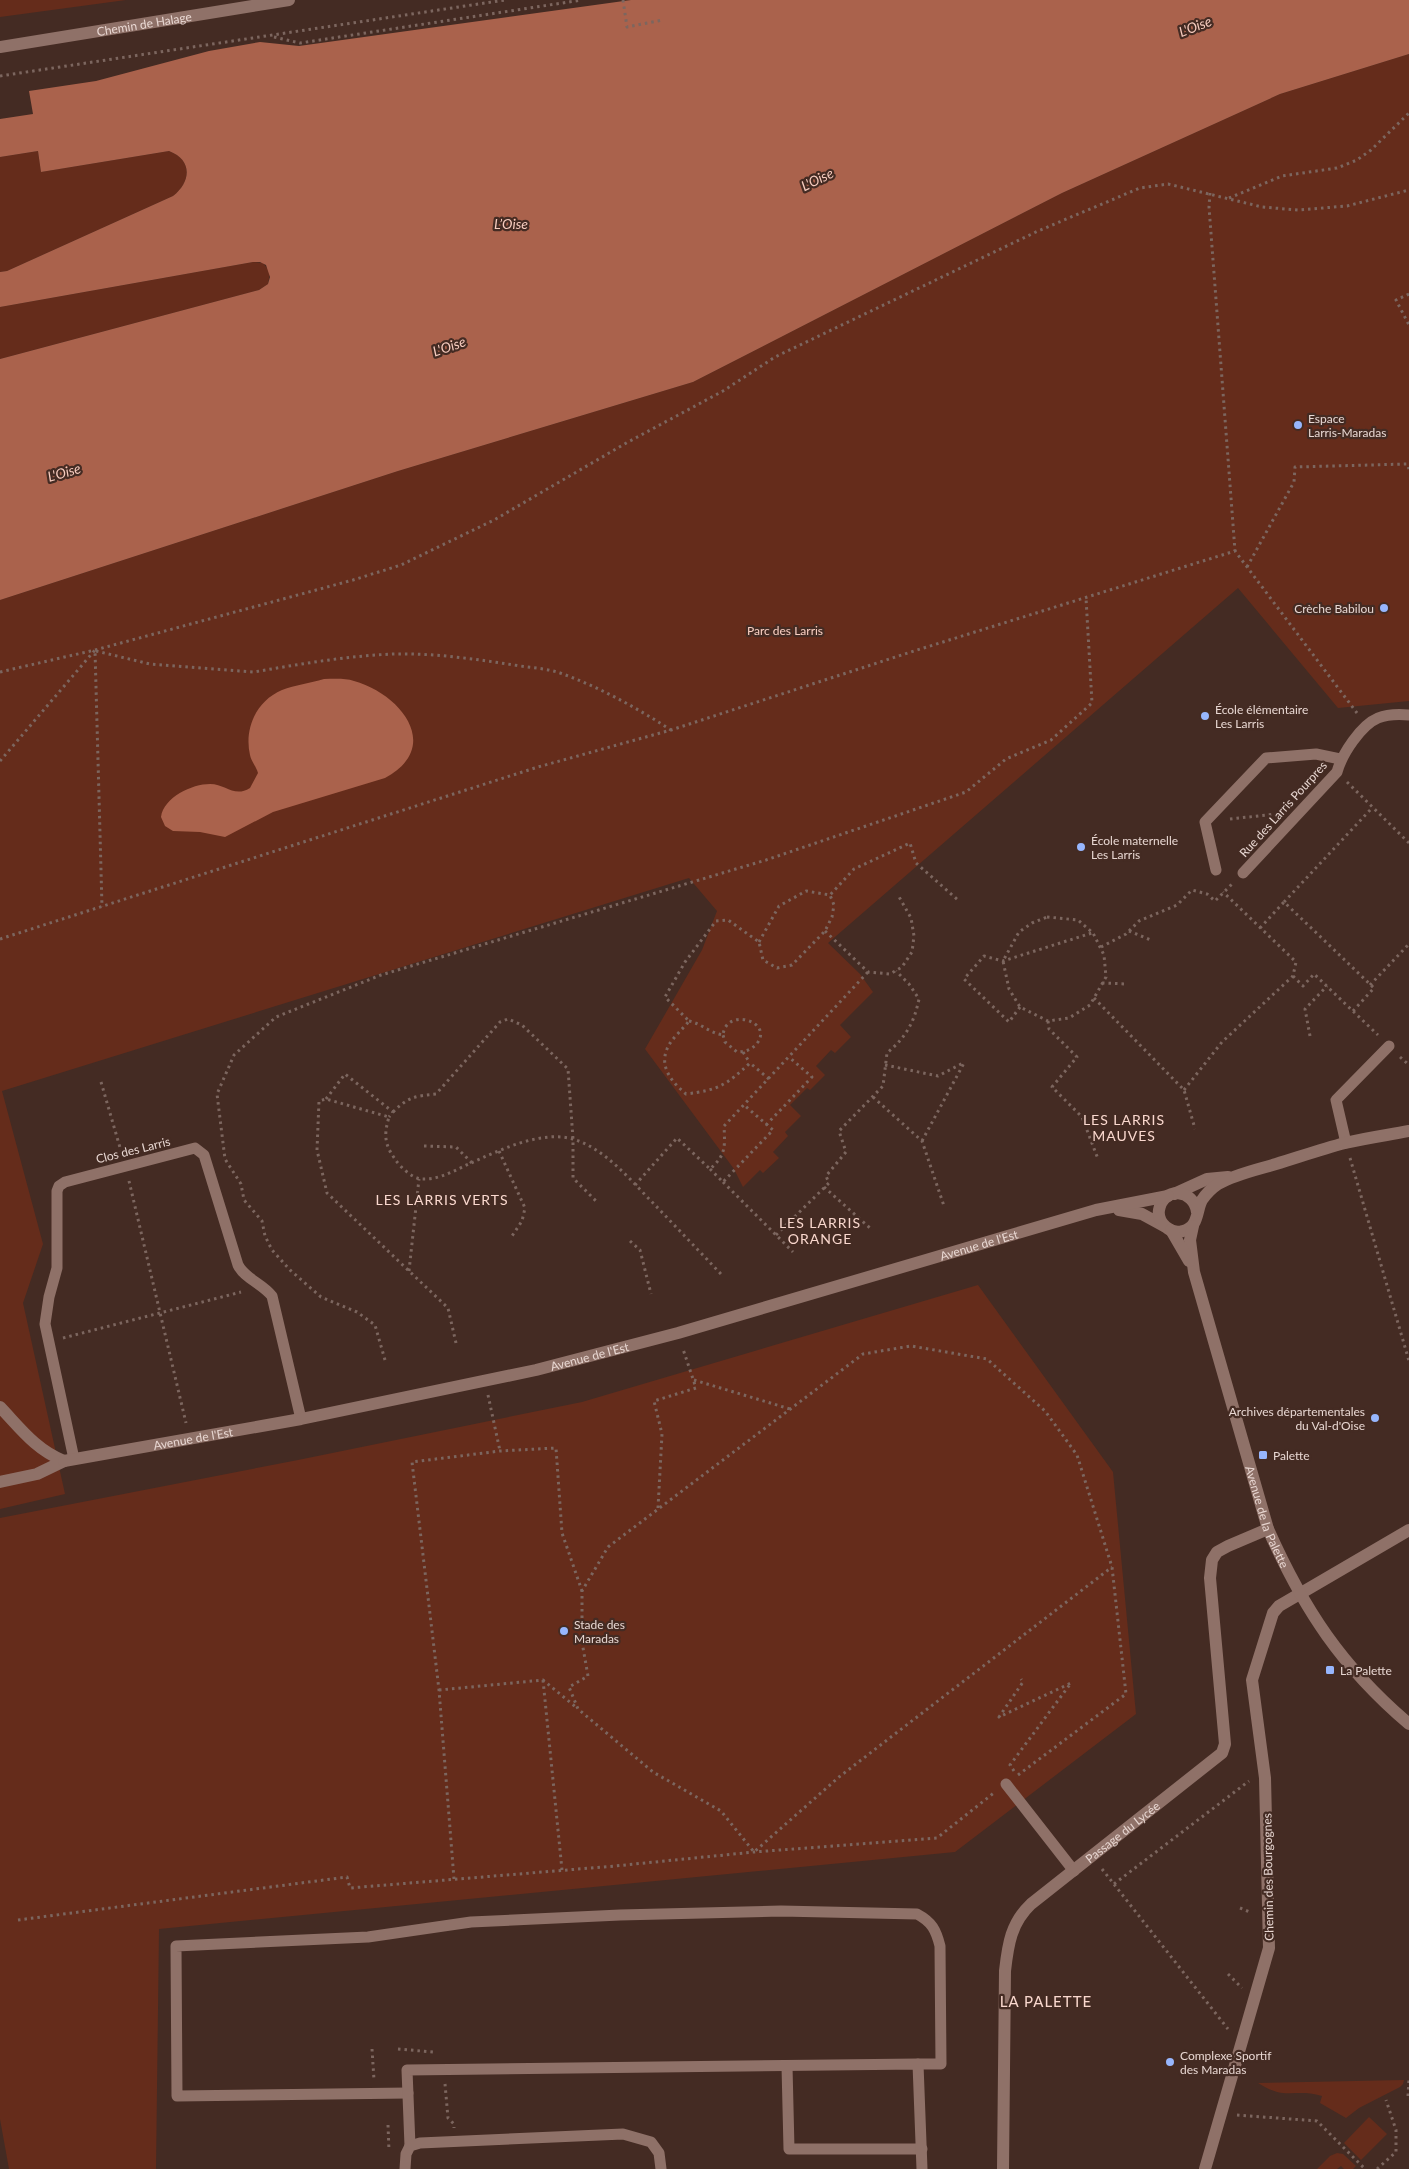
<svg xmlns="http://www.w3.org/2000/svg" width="1409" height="2169" viewBox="0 0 1409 2169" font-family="Lato,sans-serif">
	<rect width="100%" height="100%" fill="#442b23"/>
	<g fill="#652c1b">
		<path d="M0,0H126L0,17Z"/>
		<path d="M1409,54V701L1338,708L1238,588L828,943L860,974L873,992L840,1025L851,1037L835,1053L831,1050L816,1066L825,1075L810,1090L807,1088L790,1105L801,1116L785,1132L788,1136L773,1152L779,1158L763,1173L760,1170L743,1187L734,1169L645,1049L702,950L717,911L689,878L2,1091L43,1244L23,1303L65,1494L0,1509V600L398,471L693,382L1062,193L1280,94Z"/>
		<path d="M38,151L41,172L169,151C193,160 191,182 173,196L7,271L0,272V157Z"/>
		<path d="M253,262L263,263L270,272L268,284L259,290L0,359V307Z"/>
		<path d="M978,1285L1113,1472L1136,1714L955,1852L159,1929L156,2169H9L0,2119V1518L298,1460L582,1402Z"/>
		<path d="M1404,2080L1403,2084L1400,2087L1359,2108L1346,2118L1320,2103L1322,2096C1295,2088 1286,2101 1258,2083Z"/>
		<path d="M1369,2117L1387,2134L1361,2160L1344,2143Z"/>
		<path d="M1337,2153L1343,2154L1356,2166L1353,2169H1344L1341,2166L1337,2169H1317L1330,2156Z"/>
	</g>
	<g fill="#aa624c">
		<path d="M631,0H1409V54L1280,94L1062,193L693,382L398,471L0,600V359L259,290L268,284L270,277L266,265L260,262H253L0,307V272L7,271L173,196C191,182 193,160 169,151L41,172L38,151L0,157V119L33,114L29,91L96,81L209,51L260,42L299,46Z"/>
		<path d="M324,679C334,679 345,678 354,681C401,694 443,747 385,778L273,812L225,837L200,832L173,831L165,826L161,817C164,797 192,784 210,784C226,784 234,798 250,788L258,773C256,766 251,761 250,755C244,729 256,701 282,690C295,685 310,683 324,679Z"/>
	</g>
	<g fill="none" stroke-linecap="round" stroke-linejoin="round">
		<g stroke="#7c665f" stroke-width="3" stroke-dasharray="2.5 4" stroke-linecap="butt">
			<path d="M623,0L627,27L663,20"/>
			<path d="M274,37L300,43L582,0"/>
			<path d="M0,76L505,0"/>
			<path d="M1210,193L1209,207L1235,551"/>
			<path d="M1229,198L1282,176L1337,168L1357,160L1371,150L1409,113"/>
			<path d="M1409,294L1396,300L1409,325"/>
			<path d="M1247,567L1294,482L1295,467L1407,464L1409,469"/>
			<path d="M96,651L150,664L239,671L254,672C300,664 347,656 393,654C434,653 475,659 514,665C531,668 547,668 563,674C601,688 637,708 671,730"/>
			<path d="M0,672L95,650L353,580L401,565L494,520L628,442L723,391L775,357L1038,231L1140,188L1168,184L1262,207L1298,210L1347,206L1409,190"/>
			<path d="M0,761L95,650L102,907"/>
			<path d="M1347,782L1409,843"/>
			<path d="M1230,819L1276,814"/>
			<path d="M1284,902L1372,808"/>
			<path d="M1047,917L1078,920L1093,933L1104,955L1106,977L1090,1005L1069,1018L1048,1021L1020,1007L1009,989L1003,961L1019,932L1032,923Z"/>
			<path d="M1260,928L1284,902L1374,988L1353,1011"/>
			<path d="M825,931L868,972L890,974L902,967L912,952L914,936L911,918L898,895"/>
			<path d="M1129,931L1153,941"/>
			<path d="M0,939L538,767L671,730L914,651L1235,551L1357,713"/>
			<path d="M759,942L779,906L806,891L830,895L854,869L910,843L916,863L959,901"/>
			<path d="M1101,947L1126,934L1139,921L1177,905L1192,890L1207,894L1215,901L1234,882"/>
			<path d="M1293,976L1303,986L1314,974L1378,1035"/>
			<path d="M1102,983L1127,984"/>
			<path d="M1370,985L1409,944"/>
			<path d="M1094,998L1184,1090L1195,1129"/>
			<path d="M1020,1007L1009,1022L964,979L984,956L1003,961L1092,933"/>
			<path d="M689,1021C702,1024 710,1033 723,1035C726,1007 772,1021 758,1042C753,1049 746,1052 737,1052L725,1042L723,1035"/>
			<path d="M1048,1021L1049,1029L1077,1057L1052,1087L1082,1117L1098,1159"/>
			<path d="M1310,1036L1305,1009L1327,986"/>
			<path d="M743,1052L750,1063"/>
			<path d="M1400,1057L1409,1065"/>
			<path d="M885,1065L938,1076L963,1063"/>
			<path d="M769,1079L750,1063C726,1085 719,1090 686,1094C673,1083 659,1068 667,1049C670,1040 683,1029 689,1021L665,997L685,962L716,921L728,920L759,942L763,960L777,968L792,965L825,931L832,917L834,905L830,895"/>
			<path d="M101,1082L121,1151"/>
			<path d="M1184,1090L1222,1042L1293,976L1296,962L1223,892"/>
			<path d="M873,1097L922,1141L944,1206"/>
			<path d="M326,1099L345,1074L393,1112L389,1117"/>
			<path d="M393,1112C408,1097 415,1096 436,1094L500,1022L508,1019L522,1025L568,1069L573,1139V1178L598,1203"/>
			<path d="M766,1125L812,1077L789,1057"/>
			<path d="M922,1141L964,1063"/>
			<path d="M424,1146L456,1147L472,1163"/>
			<path d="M499,1151L525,1208L522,1221L512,1236"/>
			<path d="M1350,1158L1409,1361"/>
			<path d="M710,1169L723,1182L773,1130L744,1105"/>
			<path d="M129,1181L186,1423"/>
			<path d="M723,1182L793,1252"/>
			<path d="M635,1185L677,1138L710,1169C726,1155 725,1147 724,1126L868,972"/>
			<path d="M824,1187L870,1228"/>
			<path d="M776,1235L829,1183L826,1176L846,1152L839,1131L883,1086L887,1053C906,1037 914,1023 919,999L909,984L896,971"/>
			<path d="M630,1241L640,1250L651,1294"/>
			<path d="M409,1271L419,1179"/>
			<path d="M63,1338L241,1292"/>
			<path d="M456,1343L448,1308L327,1193L317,1150L319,1101L326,1099L389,1117C384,1134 384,1144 395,1159C400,1167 412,1178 421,1179C440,1180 455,1170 471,1163C500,1150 541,1130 573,1139C606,1149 631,1181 655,1205C677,1228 699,1251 721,1274"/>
			<path d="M385,1360L375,1325L357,1312L321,1297L290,1270L272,1250L265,1236L262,1221L244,1200L241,1184L225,1159L217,1094L234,1055L276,1017L381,975L766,860L966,792L1006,759L1051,740L1092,703L1086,598"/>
			<path d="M694,1380L790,1409"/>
			<path d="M488,1395L500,1451"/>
			<path d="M658,1508L662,1434L654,1401L696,1388L683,1349"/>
			<path d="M543,1680L562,1870"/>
			<path d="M439,1690L543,1680L577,1708"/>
			<path d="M1014,1771L1010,1765L1071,1683L999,1717L1023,1682L1021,1679"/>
			<path d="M1018,1775L1126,1694L1112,1567L1077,1455L1045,1411L987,1359L911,1346L863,1354L608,1547L582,1591V1642L588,1676L569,1687L578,1709L653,1772L721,1811L754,1852L839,1777L1112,1567"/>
			<path d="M1102,1869L1228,2029"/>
			<path d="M454,1879L439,1690L412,1462L500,1451L556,1448L562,1533L582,1591"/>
			<path d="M1114,1884L1249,1781"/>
			<path d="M1240,1908L1252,1913"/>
			<path d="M18,1920L347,1877L350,1888L615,1866L754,1852L937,1838L995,1792"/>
			<path d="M1228,1974L1242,1988"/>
			<path d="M372,2049L374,2080"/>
			<path d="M398,2049L433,2052"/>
			<path d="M445,2084L448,2118L454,2124V2128"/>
			<path d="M1408,2096L1409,2079"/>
			<path d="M1237,2115L1317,2121L1365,2169"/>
			<path d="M388,2125L389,2151"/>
			<path d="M1377,2169L1396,2152V2130L1386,2100"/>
		</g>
		<g stroke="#8f7168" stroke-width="11">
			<path d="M1216,870L1205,822L1266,758L1316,754L1340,759"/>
			<path d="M1243,873L1337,772C1342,754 1361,725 1378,718C1388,714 1398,714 1409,715"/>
			<path d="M1346,1143L1336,1100L1389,1046"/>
			<path d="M74,1459L45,1324L49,1297L57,1268V1191L59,1186L65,1182L195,1148L204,1155L238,1265C245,1279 262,1283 272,1296L301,1419"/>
			<path d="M1006,1784L1074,1871"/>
			<path d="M787,2066L789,2149H922"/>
			<path d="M408,2093L177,2096L176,1946L368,1937L471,1922L620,1915L781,1911L917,1914C932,1922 936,1930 940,1946L941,2064H918"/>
			<path d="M410,2146L407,2070L918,2064L922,2169"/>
			<path d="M405,2169L406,2154L410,2146L420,2143L623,2134L651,2142L659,2153L661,2169"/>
		</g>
		<path stroke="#8f7168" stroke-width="12" d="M1205,2169L1269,1948L1265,1778L1252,1680L1273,1613L1279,1606L1409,1530"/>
		<g stroke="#8f7168" stroke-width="12">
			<path id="s1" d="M0,47L289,0"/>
			<path d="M1174,1194L1207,1179L1228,1177"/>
			<path d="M1119,1210L1142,1214L1164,1226"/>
			<path d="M1197,1212C1194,1189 1163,1186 1159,1210C1157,1223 1171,1235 1183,1231C1199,1227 1196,1211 1202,1200C1206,1194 1212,1188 1218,1184C1236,1174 1256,1170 1276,1164C1299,1157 1322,1149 1345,1143C1366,1138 1388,1135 1409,1131"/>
			<path id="s2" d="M1193,1226L1190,1240L1194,1272L1268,1529C1304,1610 1342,1667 1409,1724"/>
			<path d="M1171,1230L1189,1261"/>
			<path d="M0,1407C20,1428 36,1450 64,1461L37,1474L0,1482"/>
			<path id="s3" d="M64,1461L301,1419L536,1370L678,1333L1096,1210L1168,1196"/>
			<path id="s4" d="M1003,2169L1005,1971C1008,1944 1011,1923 1031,1904L1222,1753L1225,1744L1210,1578L1212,1560L1217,1552L1228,1546L1268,1529"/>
		</g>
	</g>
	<g fill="#97b6fd" stroke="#442b23" stroke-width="2">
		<circle cx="1298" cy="425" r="5"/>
		<circle cx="1384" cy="608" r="5"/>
		<circle cx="1205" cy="716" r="5"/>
		<circle cx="1081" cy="847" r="5"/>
		<circle cx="1375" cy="1418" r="5"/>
		<rect x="1258" y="1450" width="10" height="10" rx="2.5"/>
		<circle cx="564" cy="1631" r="5"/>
		<rect x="1325" y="1665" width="10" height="10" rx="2.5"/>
		<circle cx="1170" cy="2062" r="5"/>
	</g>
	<g text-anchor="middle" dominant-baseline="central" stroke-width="4.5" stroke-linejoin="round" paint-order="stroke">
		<g font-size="12" fill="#e8d7d2" stroke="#442b23">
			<text stroke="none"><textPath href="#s1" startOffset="146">Chemin de Halage</textPath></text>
			<text transform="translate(1283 809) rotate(-48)">Rue des Larris Pourpres</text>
			<text transform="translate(133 1150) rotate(-14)">Clos des Larris</text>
			<text stroke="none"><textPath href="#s3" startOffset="941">Avenue de l'Est</textPath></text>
			<text stroke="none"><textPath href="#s3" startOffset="536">Avenue de l'Est</textPath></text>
			<text stroke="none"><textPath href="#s3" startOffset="131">Avenue de l'Est</textPath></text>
			<text stroke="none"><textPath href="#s2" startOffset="302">Avenue de la Palette</textPath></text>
			<text stroke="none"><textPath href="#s4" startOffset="388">Passage du Lycée</textPath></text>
			<text transform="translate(1268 1877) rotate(-91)">Chemin des Bourgognes</text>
		</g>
		<g font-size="12" fill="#e8d7d2" stroke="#442b23" text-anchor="start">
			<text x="1308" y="418">Espace<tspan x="1308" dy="14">Larris-Maradas</tspan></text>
			<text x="1374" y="608" text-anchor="end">Crèche Babilou</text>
			<text x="1215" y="709">École élémentaire<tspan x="1215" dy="14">Les Larris</tspan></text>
			<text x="1091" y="840">École maternelle<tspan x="1091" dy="14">Les Larris</tspan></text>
			<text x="1365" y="1411" text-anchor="end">Archives départementales<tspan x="1365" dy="14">du Val-d'Oise</tspan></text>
			<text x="1273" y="1455">Palette</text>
			<text x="574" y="1624">Stade des<tspan x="574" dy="14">Maradas</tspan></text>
			<text x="1340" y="1670">La Palette</text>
			<text x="1180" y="2055">Complexe Sportif<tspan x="1180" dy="14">des Maradas</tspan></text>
		</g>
		<g font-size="12" fill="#facfc2" stroke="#442b23">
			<text x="785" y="630">Parc des Larris</text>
		</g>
		<g font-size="14" font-style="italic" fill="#f7ccbf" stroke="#442b23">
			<text transform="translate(1195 26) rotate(-21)">L'Oise</text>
			<text transform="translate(817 179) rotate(-26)">L'Oise</text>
			<text x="511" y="223">L’Oise</text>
			<text transform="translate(449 346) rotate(-19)">L'Oise</text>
			<text transform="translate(64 472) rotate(-16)">L'Oise</text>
		</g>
		<g font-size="14" letter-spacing="1" fill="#fad8ce" stroke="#442b23">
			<text x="1124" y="1119">LES LARRIS<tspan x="1124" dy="16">MAUVES</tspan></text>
			<text x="442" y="1199">LES LARRIS VERTS</text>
			<text x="820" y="1222">LES LARRIS<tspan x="820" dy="16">ORANGE</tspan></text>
		</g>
		<g font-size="15" letter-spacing="1" fill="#fad8ce" stroke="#442b23">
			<text x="1046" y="2001">LA PALETTE</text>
		</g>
	</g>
</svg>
